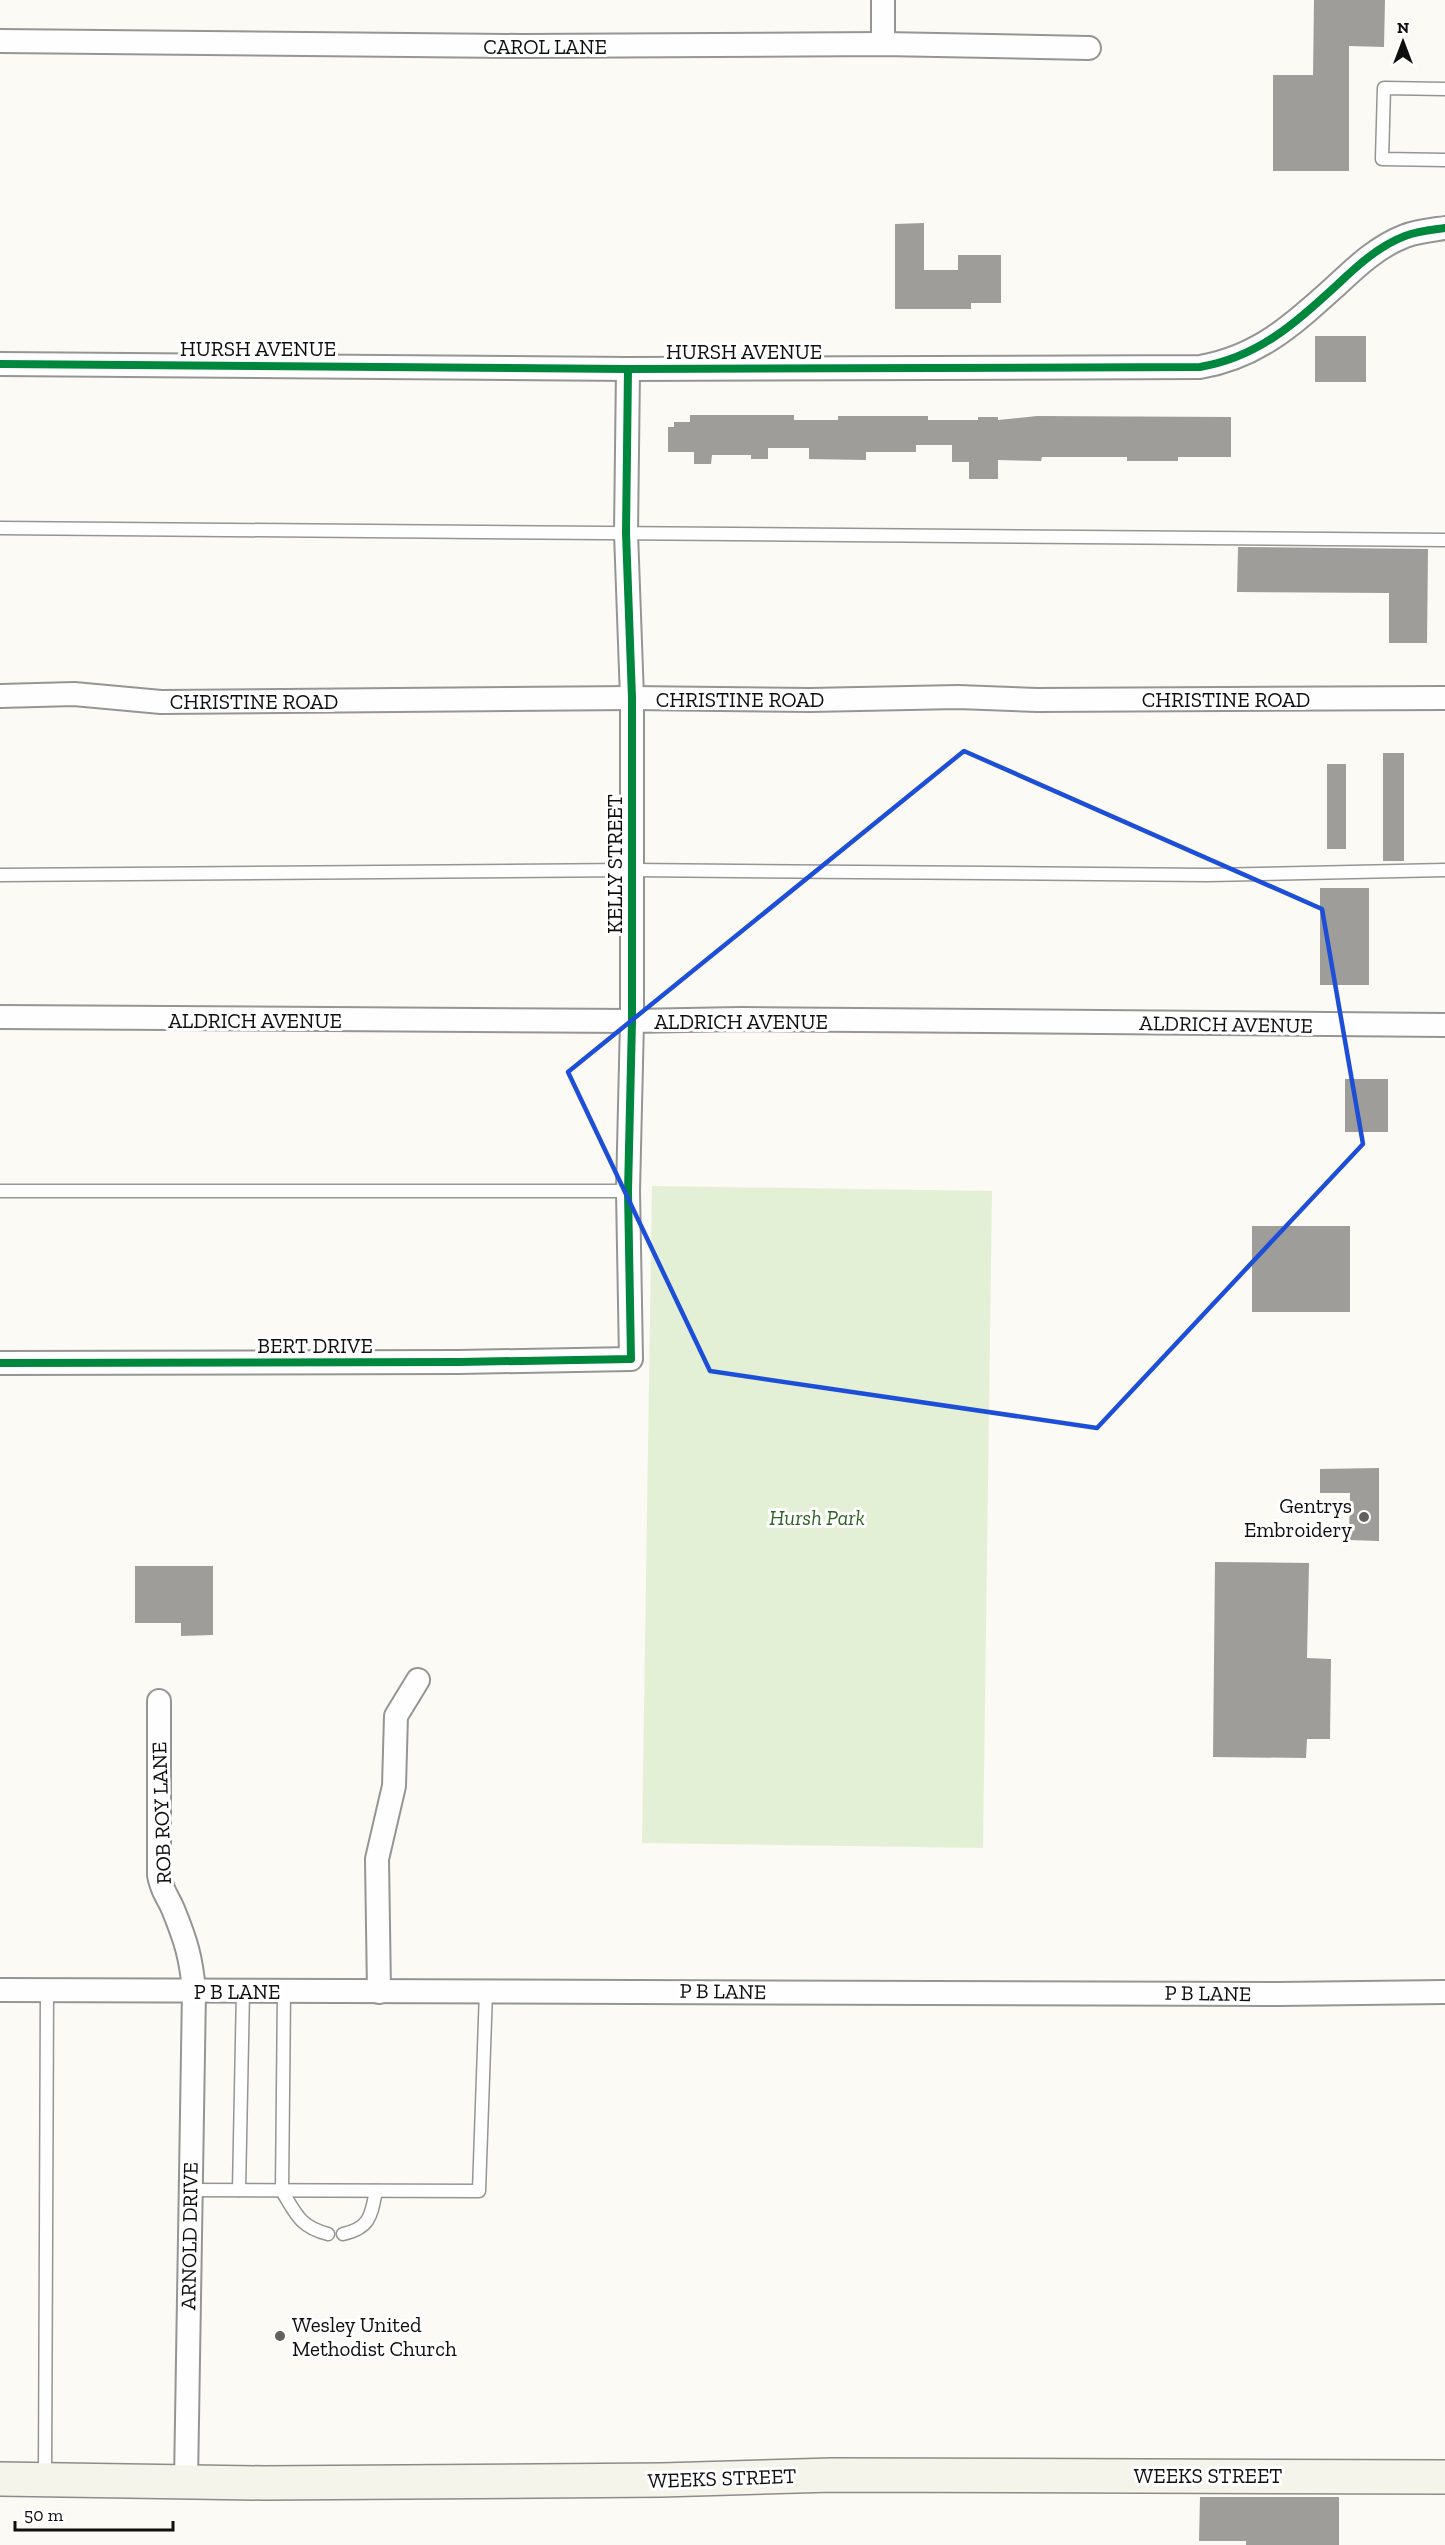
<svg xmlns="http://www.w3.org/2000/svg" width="1445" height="2545" viewBox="0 0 1445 2545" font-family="'Zilla Slab',serif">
	<rect width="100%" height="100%" fill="#fbfaf5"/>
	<path fill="#e4f0d6" d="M652,1186L992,1191L983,1848L642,1843Z"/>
	<g fill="#9f9d9a">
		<path d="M1314,0H1385L1384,47L1349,46V171H1273V75H1313Z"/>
		<path d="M924,223V270H958V255H1001V303H971V309H895V224Z"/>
		<rect x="1315" y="336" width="51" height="46"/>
		<path d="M690,415H794V420H838V416H928V420H978V417H998V420L1037,416L1231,417V457H1178V461H1127V457H1042L1041,461L998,460V479H969V462H952V445H916V452H866V460L809,459V448H768V459H751V455H712L711,464H694V452H668V427H674V422H690Z"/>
		<path d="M1238,547L1428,549L1427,643H1389V593L1237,592Z"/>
		<rect x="1383" y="753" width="21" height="108"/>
		<rect x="1327" y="764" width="19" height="85"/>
		<rect x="1320" y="888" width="49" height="97"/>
		<rect x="1345" y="1079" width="43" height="53"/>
		<rect x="1252" y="1226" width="98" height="86"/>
		<path d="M1379,1468V1541L1349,1540L1350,1493H1320V1469Z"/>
		<path d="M1215,1562L1309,1563L1307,1658L1331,1659L1330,1739H1307L1306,1758L1213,1757Z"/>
		<path d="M135,1566H213V1635L181,1636V1623H135Z"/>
		<path d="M1200,2497H1339V2545H1246V2541H1199Z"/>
	</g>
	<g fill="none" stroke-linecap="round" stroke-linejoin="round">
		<g stroke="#959593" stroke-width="15">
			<g id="lane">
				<path d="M1445,89L1384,88L1382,159L1445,160"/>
				<path d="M0,528L1445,540"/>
				<path d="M0,875L632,870L1207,875L1445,870"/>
				<path d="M0,1191H628"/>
				<path d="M284,1991L282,2191C296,2214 300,2227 328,2234"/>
				<path d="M189,2190L479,2191L486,1991"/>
				<path d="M239,2190L243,1991"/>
				<path d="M343,2234C370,2228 371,2216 376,2191"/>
				<path d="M45,2478L47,1990"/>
			</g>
		</g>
		<g stroke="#959593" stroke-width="26">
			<g id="street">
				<path d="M883,0V44"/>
				<path d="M0,41L521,46L883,44L1089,48"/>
				<path d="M0,364L628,369L1200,367C1259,357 1295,323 1338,284C1358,265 1379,246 1405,236C1418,231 1431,230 1445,228"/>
				<path d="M0,696L74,694L161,702L632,698L810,700L958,697L1037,700L1445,698"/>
				<path d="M0,1017L632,1021L741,1019L1445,1025"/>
				<path d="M0,1363L459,1362L631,1359L628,1191L632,1021V698L626,533L628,369"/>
				<path d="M159,1701V1875C162,1892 167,1895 173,1909C186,1941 191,1957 194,1991L186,2482"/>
				<path d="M0,1990L1278,1994L1445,1992"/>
				<path d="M379,1992L377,1859L394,1786L396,1716L418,1680"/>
			</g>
		</g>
		<g stroke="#8c8b89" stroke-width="36">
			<path id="secondary" d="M0,2479L264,2483L662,2480L832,2475L1445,2477"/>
		</g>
		<use href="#lane" stroke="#fefefe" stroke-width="12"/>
		<use href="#street" stroke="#fefefe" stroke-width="22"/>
		<use href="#secondary" stroke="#f4f4eb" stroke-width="33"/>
		<g stroke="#fff" stroke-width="11">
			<g id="cycleway">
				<path d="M0,364L628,369L1200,367C1259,357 1295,323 1338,284C1358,265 1379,246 1405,236C1418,231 1431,230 1445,228"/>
				<path d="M0,1363L459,1362L631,1359L628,1191L632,1021V698L626,533L628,369"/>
			</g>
		</g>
		<use href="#cycleway" stroke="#00873e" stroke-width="8"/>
	</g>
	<path fill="none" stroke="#1d4ed8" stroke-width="4.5" stroke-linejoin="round" d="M964,751L1322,909L1363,1144L1097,1428L710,1371L568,1072Z"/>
	<g fill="#626160" stroke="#fff" stroke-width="2">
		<circle cx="1364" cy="1517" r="6"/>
		<circle cx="280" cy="2336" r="6"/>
	</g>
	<g text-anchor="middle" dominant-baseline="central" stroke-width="6" stroke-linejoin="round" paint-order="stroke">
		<g font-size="21" fill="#0f0f0f" stroke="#fff">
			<text x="545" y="46">CAROL LANE</text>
			<text x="258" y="348">HURSH AVENUE</text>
			<text x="744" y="351">HURSH AVENUE</text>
			<text x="740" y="699">CHRISTINE ROAD</text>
			<text x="1226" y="699">CHRISTINE ROAD</text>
			<text x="254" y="701">CHRISTINE ROAD</text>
			<text transform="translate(614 864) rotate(-90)">KELLY STREET</text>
			<text x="255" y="1020">ALDRICH AVENUE</text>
			<text x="741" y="1021">ALDRICH AVENUE</text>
			<text transform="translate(1226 1024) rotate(1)">ALDRICH AVENUE</text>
			<text x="315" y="1345">BERT DRIVE</text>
			<text transform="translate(161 1813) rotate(-92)">ROB ROY LANE</text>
			<text x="237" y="1991">P B LANE</text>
			<text transform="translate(723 1991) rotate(1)">P B LANE</text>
			<text transform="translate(1208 1993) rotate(1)">P B LANE</text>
			<text transform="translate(189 2236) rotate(-89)">ARNOLD DRIVE</text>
			<text x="1208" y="2475">WEEKS STREET</text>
			<text transform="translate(722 2478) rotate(-2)">WEEKS STREET</text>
		</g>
		<g font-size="21" fill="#0f0f0f" stroke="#fff" text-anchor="end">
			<text x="1352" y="1505">Gentrys<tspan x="1352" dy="24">Embroidery</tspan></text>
			<text x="292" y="2324" text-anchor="start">Wesley United<tspan x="292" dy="24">Methodist Church</tspan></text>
		</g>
		<g font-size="21" font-style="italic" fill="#2d6522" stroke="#fff">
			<text x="817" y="1517">Hursh Park</text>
		</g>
	</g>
	<g transform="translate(1403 42)" stroke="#ffffff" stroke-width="4.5" paint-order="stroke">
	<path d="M0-4.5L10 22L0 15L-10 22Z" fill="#0f0f0f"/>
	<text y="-9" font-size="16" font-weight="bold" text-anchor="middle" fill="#0f0f0f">N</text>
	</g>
	<path d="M15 2521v9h158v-9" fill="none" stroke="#0f0f0f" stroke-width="3"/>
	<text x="24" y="2521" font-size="18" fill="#0f0f0f" stroke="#ffffff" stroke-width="4.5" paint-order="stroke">50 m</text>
</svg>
